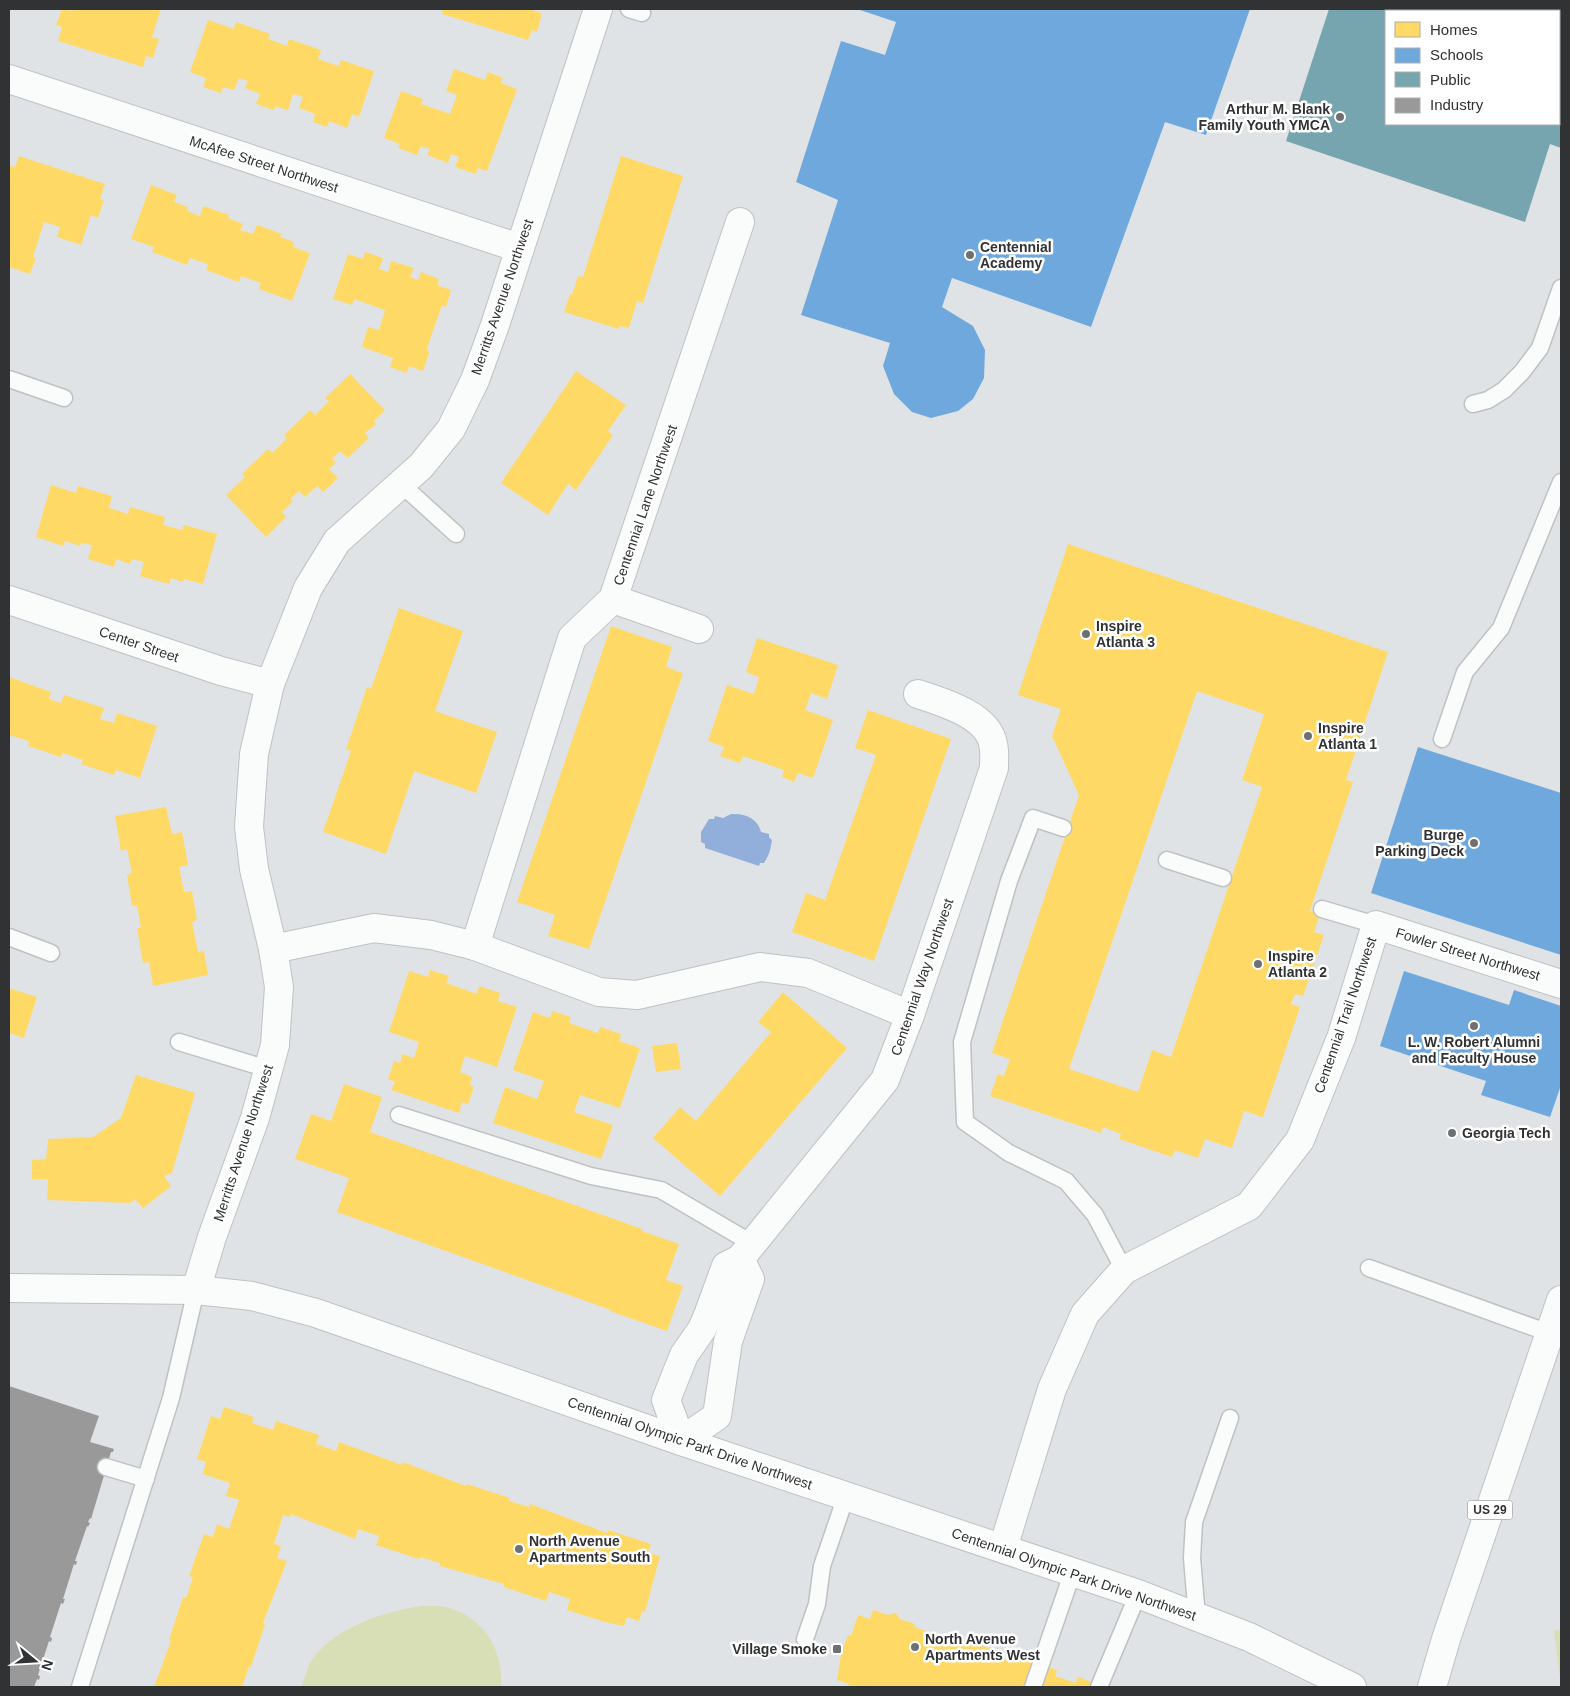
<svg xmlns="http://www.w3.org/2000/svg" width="1570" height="1696" viewBox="0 0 1570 1696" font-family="Helvetica,sans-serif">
	<rect width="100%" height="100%" fill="#e0e3e5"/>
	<g fill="#d8deb6">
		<path d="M422,1606C430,1606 438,1605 446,1607C483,1617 504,1649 501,1687H301C304,1680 306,1672 309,1665C329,1629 384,1611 422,1606Z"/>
		<path d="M1554,1630L1561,1631V1687Z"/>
	</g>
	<path fill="#92aedb" d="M731,814C744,813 758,818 761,832L769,834V837L772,840C770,851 770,853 764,863H760L759,866L705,848V844L701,842V832L709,819H714L715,816L723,818Z"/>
	<g fill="#ffd966" fill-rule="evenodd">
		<path d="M62,9L72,11L73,9H161L152,37L159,39L153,58L146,56L143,67L58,41L62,27L56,25Z"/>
		<path d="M443,9H534V11L542,13L537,32L532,30L528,40L442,14Z"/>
		<path d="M208,20L234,29L236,22L270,34L268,39L287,46L289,39L321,50L318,59L339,66L341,60L374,71L359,117L352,114L347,128L329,121L327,127L313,122L315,114L299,108L303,97L293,94L288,110L275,106L274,110L256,104L260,94L245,88L248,81L239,78L234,90L223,87L221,93L203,87L206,78L190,72Z"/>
		<path d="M454,69L485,80L488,72L503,78L501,83L517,89L487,171L478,168L476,174L455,167L459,157L451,154L448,163L427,155L430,149L421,146L417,155L398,148L400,144L384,138L401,91L423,99L421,104L450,114L457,95L446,91Z"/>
		<path d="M19,156L105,184L100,199L104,200L98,218L91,215L81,245L57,237L60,227L44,222L33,257L36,258L30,274L9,267V193L10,189L9,188V165L15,167Z"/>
		<path d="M621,156L683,176L643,303L637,301L629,328L620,326L619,329L564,312L570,294L572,295L578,276L583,277Z"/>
		<path d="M151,185L177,195L174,202L188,207L187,211L200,216L203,206L229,215L228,218L243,224L240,230L253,234L257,225L282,234L280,237L294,242L293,247L310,253L292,301L259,289L261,283L241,276L239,282L206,270L208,264L190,258L187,265L152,252L154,247L131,239Z"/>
		<path d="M365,252L383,258L379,269L388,272L391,261L414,268L410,277L418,280L421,272L439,279L437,285L451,290L446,307L442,305L427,348L429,353L423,371L409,366L407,373L390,367L393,358L362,347L368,327L379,330L385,310L354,299L352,305L333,299L348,254L363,259Z"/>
		<path d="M576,371L626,405L608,431L613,435L576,490L568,484L548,515L501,483Z"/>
		<path d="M350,374L385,410L374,421L376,424L365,433L369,438L348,458L340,451L332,459L336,463L329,469L338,478L323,492L317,486L305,497L299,491L290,499L293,501L282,512L286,517L266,537L226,495L245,477L242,474L268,449L272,453L287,438L284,435L310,410L315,415L329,401L325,398Z"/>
		<path d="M51,485L76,493L78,486L112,496L109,508L128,514L130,507L165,517L163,525L182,530L184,525L217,534L203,584L184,579L183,582L171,578L169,584L140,576L144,562L132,559L130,564L116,559L114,567L88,559L92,545L81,543L80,546L65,541L63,546L36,537Z"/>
		<path d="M1068,544L1388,652L1346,780L1353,782L1310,911L1320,914L1314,932L1324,935L1303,996L1295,994L1291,1004L1300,1007L1263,1117L1244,1111L1232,1148L1205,1139L1198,1158L1175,1150L1172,1157L1119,1139L1121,1134L1103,1127L1101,1133L990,1096L998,1074L1004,1076L1010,1059L992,1053L1079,795L1052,736L1061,709L1018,695ZM1197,691L1264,714L1242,780L1262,787L1171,1057L1152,1050L1138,1092L1069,1069Z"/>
		<path d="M399,608L463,631L435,711L497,732L476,793L414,771L386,854L323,832L351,751L346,749L367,687L371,689Z"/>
		<path d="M611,626L672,647L666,667L683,673L589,949L548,936L555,915L517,902Z"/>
		<path d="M757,638L838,665L827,699L811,693L805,710L833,720L813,778L798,773L794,782L782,777L784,770L743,756L740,763L720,756L724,747L708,741L727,685L754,694L759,677L746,672Z"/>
		<path d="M9,677L51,692L49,699L61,703L64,695L104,708L100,719L114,723L117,713L157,726L140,778L116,770L114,775L81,764L83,760L63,753L61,757L28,746L29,741L9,735Z"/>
		<path d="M868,710L951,739L874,961L792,932L806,893L825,900L876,755L855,748Z"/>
		<path d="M166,807L172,834L182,832L188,865L179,867L184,892L192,891L197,920L192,922L198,952L204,951L208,975L153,986L149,962L143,963L137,928H141L137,905L132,906L127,875L132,873L127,849L121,851L115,816Z"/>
		<path d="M430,970L449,976L446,983L477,994L479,986L500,993L498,1001L517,1007L497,1067L465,1056L460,1072L472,1077L470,1085L474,1087L468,1104L462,1102L459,1113L391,1090L395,1082L388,1079L394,1061L400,1063L402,1054L414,1058L419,1042L389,1032L409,971L428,977Z"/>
		<path d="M9,988L37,997L24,1038L9,1033Z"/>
		<path d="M783,992L847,1048L720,1196L653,1138L680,1107L696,1121L771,1032L758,1022Z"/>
		<path d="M552,1011L571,1017L569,1023L598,1033L600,1027L621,1034L619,1041L640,1048L620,1108L580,1095L574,1112L613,1125L601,1159L493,1123L505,1087L537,1099L544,1081L513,1070L533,1012L550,1018Z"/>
		<path d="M677,1043L681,1069L656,1072L652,1046Z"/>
		<path d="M136,1075L195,1093L172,1173L164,1176L171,1186L143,1208L135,1199L130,1203L47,1200L48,1179H32V1160L46,1159L48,1139L93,1137L121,1118Z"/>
		<path d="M344,1084L382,1097L370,1132L642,1229V1231L679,1244L666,1280L683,1286L667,1331L610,1311L611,1310L337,1212L349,1178L295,1159L311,1114L331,1121Z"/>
		<path d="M224,1407L254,1417L252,1423L273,1430L276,1421L319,1435L316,1444L336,1451L339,1442L402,1465L403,1462L466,1486L467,1484L510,1498L509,1501L529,1507L530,1504L607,1533L608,1530L651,1544L648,1553L660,1556L645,1612L642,1611L639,1621L627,1617L624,1626L605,1622L567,1610L570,1599L549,1592L546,1601L504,1587V1584L440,1566V1563L420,1557L419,1559L376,1545L379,1536L358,1529L355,1539L291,1514L290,1517L283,1515L274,1544L281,1546L277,1558L287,1561L263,1623L265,1624L251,1667L249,1666L242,1687H154L171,1641L169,1640L183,1597L186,1598L193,1577L189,1576L204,1534L213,1537L217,1524L229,1529L239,1500L226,1496L230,1483L203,1474L206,1462L197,1459L211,1416L220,1419Z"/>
		<path d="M873,1610L888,1615L896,1613L900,1619L915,1624L914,1627L950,1639L951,1636L966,1641L973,1638L978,1644L993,1650L991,1656L1012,1662L1014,1656L1057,1670L1055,1676L1076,1683L1078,1677L1107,1687H848L849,1684L837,1680L841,1654L848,1635L851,1636L858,1615L870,1619Z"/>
	</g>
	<g fill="#6fa8dc">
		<path d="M857,9H1250L1206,135L1165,122L1091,327L952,278L942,307L973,326L985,350L984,378L973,399L958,411L931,418L912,412L894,394L883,366L890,343L801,315L838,200L796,182L841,41L885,55L896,22Z"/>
		<path d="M1418,747L1561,793V955L1371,893Z"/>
		<path d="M1404,971L1509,1005L1514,990L1561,1006V1088H1560L1550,1117L1481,1095L1486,1081L1380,1046Z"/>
	</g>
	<path fill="#76a5af" d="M1329,9H1403L1409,11H1386V124H1559V65L1561,66V148L1550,144L1525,222L1286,141Z"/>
	<path fill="#999" d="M9,1386L99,1416L90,1442L114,1449L113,1452H111L91,1519L90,1518L88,1522L90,1523L88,1527L87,1526L75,1561H77L76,1565L74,1564L63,1599H65L63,1604L61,1603L50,1637L52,1638L51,1642L49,1641L38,1675L40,1676L39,1680L37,1679L34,1687H9Z"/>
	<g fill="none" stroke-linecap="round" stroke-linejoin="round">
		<g stroke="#bfc1c2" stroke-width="19">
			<g id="lane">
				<path d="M629,9L642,13"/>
				<path d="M9,379L64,398"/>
				<path d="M1473,404L1488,400L1504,390L1522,372L1540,348L1561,288"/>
				<path d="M401,484L456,534"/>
				<path d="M1442,739L1465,672L1501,628L1561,482"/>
				<path d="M1063,828L1033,818L1009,881L962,1042L965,1122L1009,1153L1066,1181L1095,1215L1124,1270"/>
				<path d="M1167,860L1223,878"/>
				<path d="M1322,909L1376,925"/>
				<path d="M9,937L51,953"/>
				<path d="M179,1042L268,1069"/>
				<path d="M399,1115L591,1176L661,1190L753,1244"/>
				<path d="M1369,1268L1549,1333"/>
				<path d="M106,1467L146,1479"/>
				<path d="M1197,1617L1192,1558L1194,1522L1230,1418"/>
				<path d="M805,1639L817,1604L822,1566L846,1496"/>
				<path d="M80,1687L171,1398L196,1290"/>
				<path d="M1033,1687L1073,1571"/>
				<path d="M1099,1687L1138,1594"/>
			</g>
		</g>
		<g stroke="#bfc1c2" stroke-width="30">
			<g id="street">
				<path d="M9,79L519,248"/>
				<path d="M613,599L699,629"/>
				<path d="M9,600L221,671L270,684"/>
				<path d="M475,946L572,638L613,599L740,222"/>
				<path d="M273,949L374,928L431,935L475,946L599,992L637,995L760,967L808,973L910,1015"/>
				<path d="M740,1259L750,1279L728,1341L717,1416L681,1441L666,1400L684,1355L702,1329L708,1315L726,1266L740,1259L885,1080L910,1015L994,768C994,760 995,751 993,744C988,715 942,702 918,694"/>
				<path d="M196,1290L212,1237L255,1118L275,1045L279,987L273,949L254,869L249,827L254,754L270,684L308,588L337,541L421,466L451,429L475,380L495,325L598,9"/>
				<path d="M1003,1548L1052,1389L1085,1314L1124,1270L1249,1206L1300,1140L1341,1038L1376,925L1561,984"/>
			</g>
		</g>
		<g stroke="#bfc1c2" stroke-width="30">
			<path id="secondary" d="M9,1288L196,1290L252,1296L316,1313L681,1441L1138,1594L1249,1637L1352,1687"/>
		</g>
		<g stroke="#bfc1c2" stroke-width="30">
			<path id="highway" d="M1432,1687L1446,1639L1561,1300"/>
		</g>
		<use href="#lane" stroke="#fafbfb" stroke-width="16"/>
		<use href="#street" stroke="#fafbfb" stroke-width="28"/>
		<use href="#secondary" stroke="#fafbfb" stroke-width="28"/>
		<use href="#highway" stroke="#fafbfb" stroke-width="28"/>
	</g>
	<g fill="#6e7072" stroke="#fff" stroke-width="2">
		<circle cx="1340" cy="117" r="5"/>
		<circle cx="970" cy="255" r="5"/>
		<circle cx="1086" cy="634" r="5"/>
		<circle cx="1308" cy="736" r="5"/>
		<circle cx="1474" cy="843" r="5"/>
		<circle cx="1258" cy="964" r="5"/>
		<circle cx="1474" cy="1026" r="5"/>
		<circle cx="1452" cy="1133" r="5"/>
		<circle cx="519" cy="1549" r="5"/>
		<circle cx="915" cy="1647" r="5"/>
		<rect x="832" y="1644" width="10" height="10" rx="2.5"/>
	</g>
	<g text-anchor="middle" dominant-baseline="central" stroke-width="5" stroke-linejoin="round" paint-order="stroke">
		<rect fill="#fff" stroke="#6e7071" stroke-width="1" x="1467.5" y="1500.5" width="45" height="19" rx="4"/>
		<g font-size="12" font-weight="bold" fill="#303234">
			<text x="1490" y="1510">US 29</text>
		</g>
		<g font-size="14" font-weight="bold" fill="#303234" stroke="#fff" text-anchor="start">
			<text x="1330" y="109" text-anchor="end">Arthur M. Blank<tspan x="1330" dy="16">Family Youth YMCA</tspan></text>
			<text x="980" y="247">Centennial<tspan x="980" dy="16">Academy</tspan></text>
			<text x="1096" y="626">Inspire<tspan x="1096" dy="16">Atlanta 3</tspan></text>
			<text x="1318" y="728">Inspire<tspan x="1318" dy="16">Atlanta 1</tspan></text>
			<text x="1464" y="835" text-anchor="end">Burge<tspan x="1464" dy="16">Parking Deck</tspan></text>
			<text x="1268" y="956">Inspire<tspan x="1268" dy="16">Atlanta 2</tspan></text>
			<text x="1474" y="1042" text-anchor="middle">L. W. Robert Alumni<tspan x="1474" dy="16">and Faculty House</tspan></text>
			<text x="1462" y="1133">Georgia Tech</text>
			<text x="529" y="1541">North Avenue<tspan x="529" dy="16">Apartments South</tspan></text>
			<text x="925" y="1639">North Avenue<tspan x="925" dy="16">Apartments West</tspan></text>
			<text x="827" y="1649" text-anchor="end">Village Smoke</text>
		</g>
		<g font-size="14" fill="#303234" stroke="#fff">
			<text transform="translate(264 164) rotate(18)">McAfee Street Northwest</text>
			<text transform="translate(502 297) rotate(-71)">Merritts Avenue Northwest</text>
			<text transform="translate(645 505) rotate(-71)">Centennial Lane Northwest</text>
			<text transform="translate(139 644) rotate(19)">Center Street</text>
			<text transform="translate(1468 954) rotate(17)">Fowler Street Northwest</text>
			<text transform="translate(922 977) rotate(-71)">Centennial Way Northwest</text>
			<text transform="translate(1345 1015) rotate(-71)">Centennial Trail Northwest</text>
			<text transform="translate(243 1143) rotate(-72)">Merritts Avenue Northwest</text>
			<text transform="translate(690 1443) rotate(19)">Centennial Olympic Park Drive Northwest</text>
			<text transform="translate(1074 1574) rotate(19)">Centennial Olympic Park Drive Northwest</text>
		</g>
	</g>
	<rect width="1570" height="1696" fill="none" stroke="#303234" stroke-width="20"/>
	<rect x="1385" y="10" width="175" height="115" fill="#ffffff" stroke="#acadae"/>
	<rect x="1395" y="22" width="25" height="15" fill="#ffd966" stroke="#acadae"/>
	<text x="1430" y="35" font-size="15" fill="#303234">Homes</text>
	<rect x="1395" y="48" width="25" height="15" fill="#6fa8dc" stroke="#acadae"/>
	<text x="1430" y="60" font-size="15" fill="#303234">Schools</text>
	<rect x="1395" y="72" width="25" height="15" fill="#76a5af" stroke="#acadae"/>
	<text x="1430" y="85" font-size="15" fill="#303234">Public</text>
	<rect x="1395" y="98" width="25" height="15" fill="#999999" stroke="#acadae"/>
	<text x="1430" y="110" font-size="15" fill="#303234">Industry</text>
	<g transform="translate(35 1661) rotate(108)" stroke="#ffffff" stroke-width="4" paint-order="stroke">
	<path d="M0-4L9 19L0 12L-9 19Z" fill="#303234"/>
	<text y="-8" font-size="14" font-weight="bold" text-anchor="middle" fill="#303234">N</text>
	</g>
</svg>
